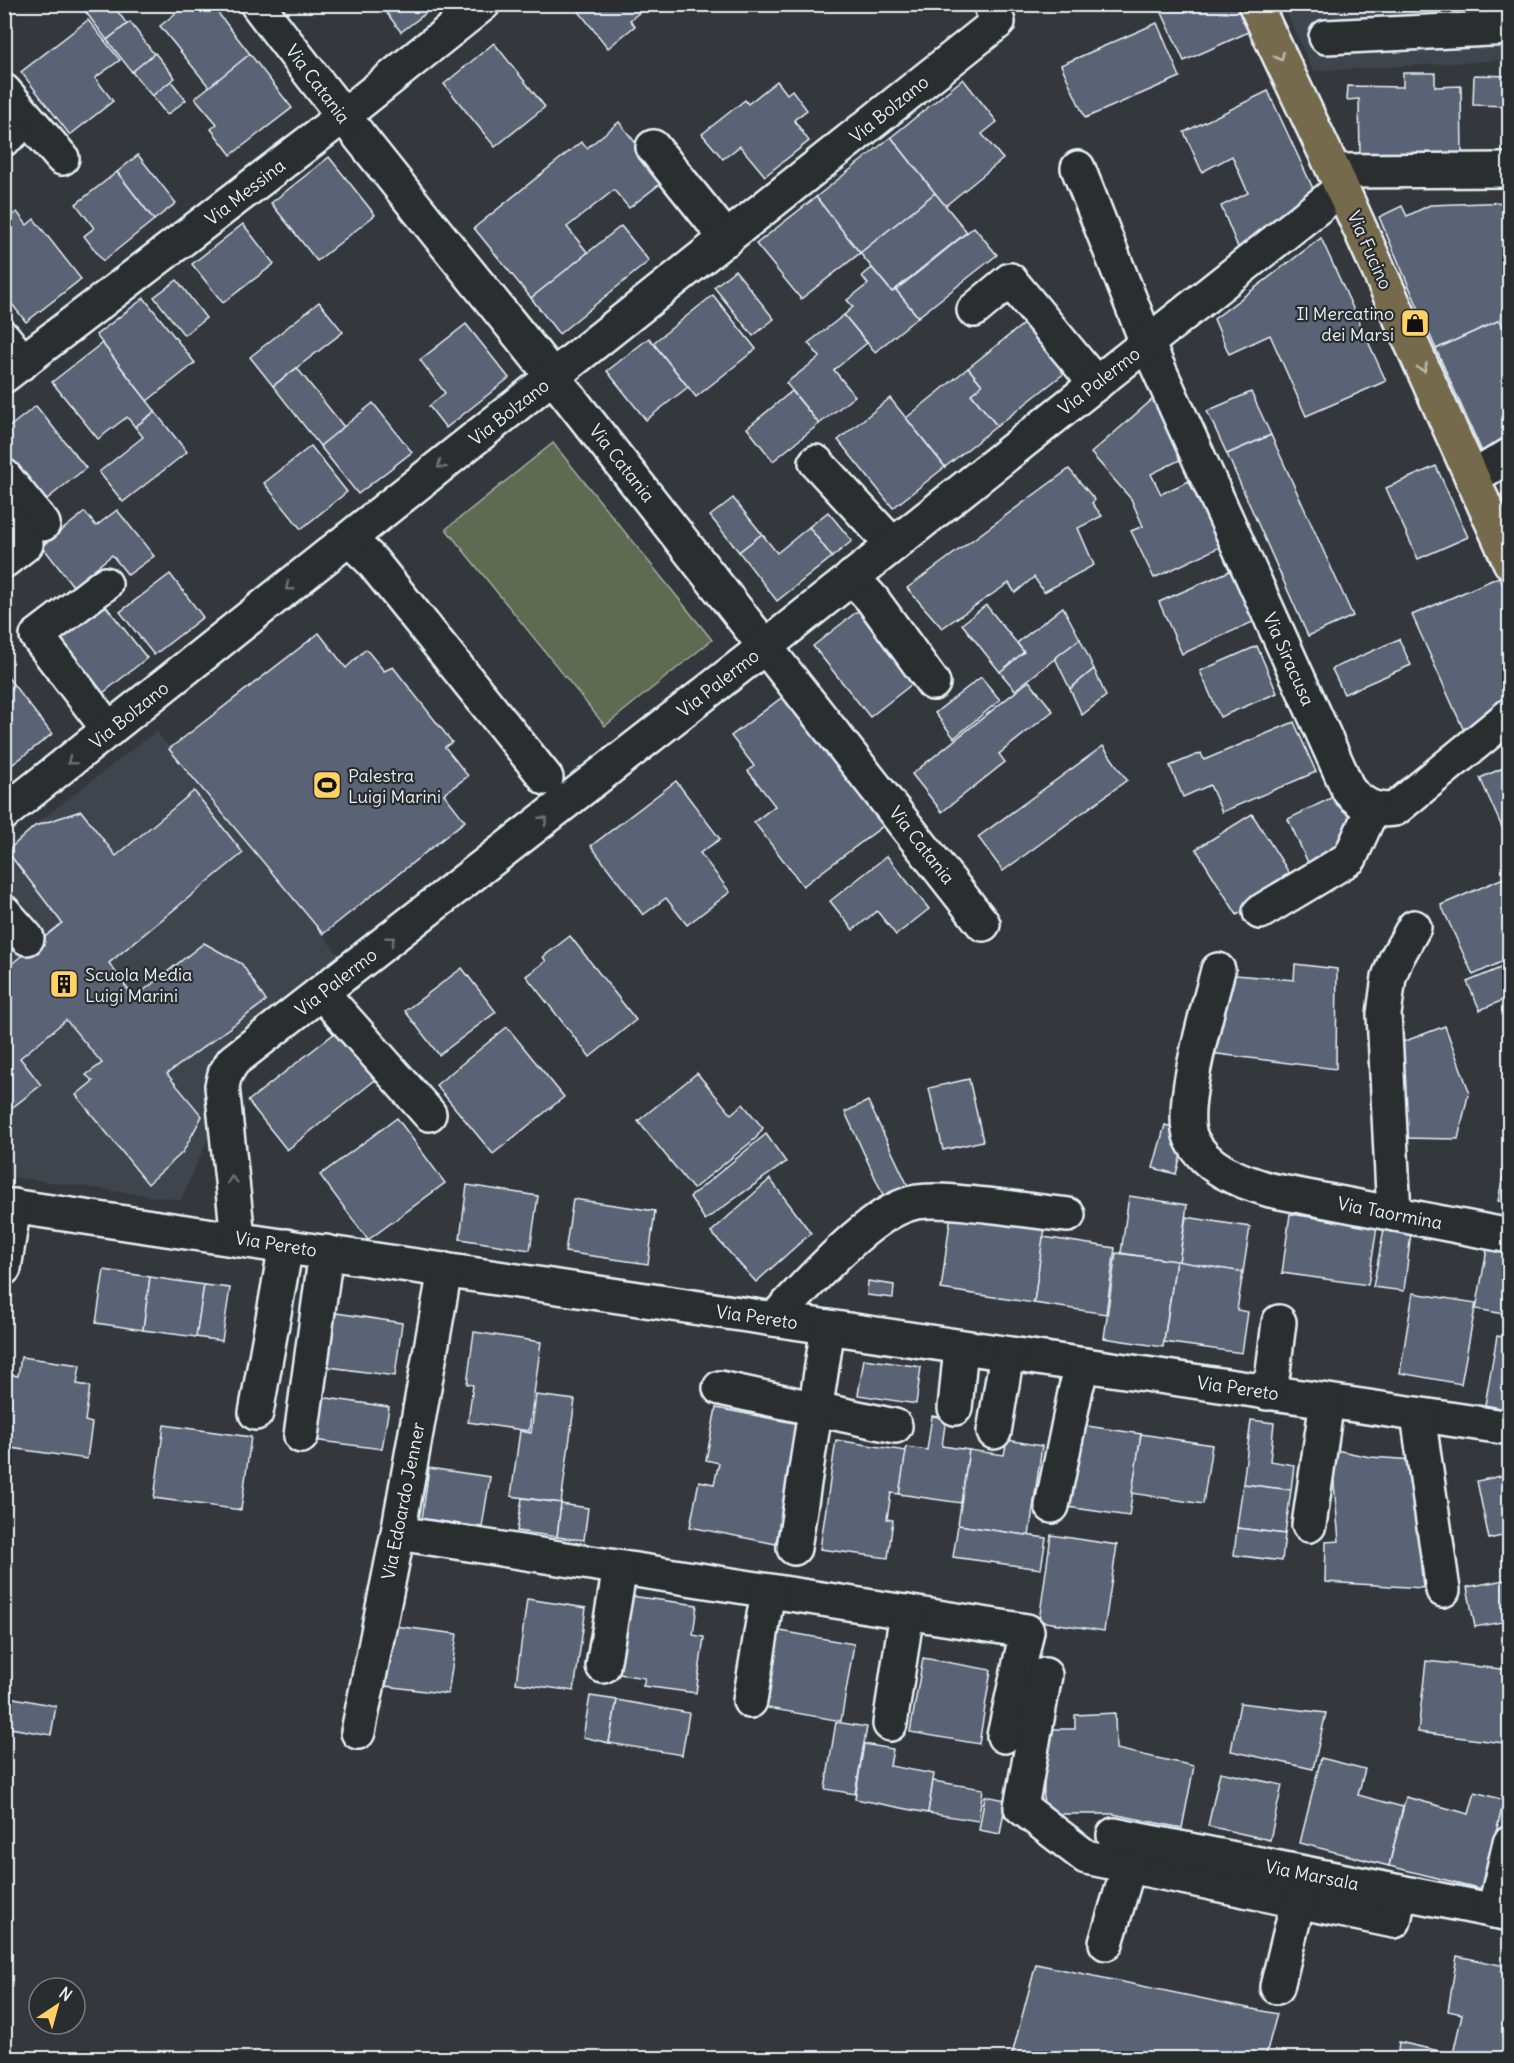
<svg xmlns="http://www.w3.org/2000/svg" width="1514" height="2063" viewBox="0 0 1514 2063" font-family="Delius,sans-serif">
	<rect width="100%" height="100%" fill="#34383c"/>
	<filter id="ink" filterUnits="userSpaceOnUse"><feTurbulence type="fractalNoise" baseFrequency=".0167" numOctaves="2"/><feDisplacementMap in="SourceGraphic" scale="12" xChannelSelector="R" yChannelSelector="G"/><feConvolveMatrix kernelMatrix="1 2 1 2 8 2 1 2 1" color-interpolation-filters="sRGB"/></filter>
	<g filter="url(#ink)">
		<g fill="#3f454d">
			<path d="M1283,5H1509V60L1313,71Z"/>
			<path d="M156,731L344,961L206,1067L209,1136L181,1200L5,1176V848Z"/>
		</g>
		<path fill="#5e6a51" stroke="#a3aea4" stroke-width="1.5" d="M553,443L712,640L605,726L446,529Z"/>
		<g fill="#5a6374" stroke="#e8f1f8" stroke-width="1.5">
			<path d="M92,4H112L127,24L107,40L85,11Z"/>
			<path d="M187,4H211L250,54L209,87L160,26Z"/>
			<path d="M380,4H420L426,13L401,32Z"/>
			<path d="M573,4H650L630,20L635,26L608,48Z"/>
			<path d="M1158,4H1242L1253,30L1184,61Z"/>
			<path d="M88,20L120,60L95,78L113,101L70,135L21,72Z"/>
			<path d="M130,22L154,54L132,72L107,40Z"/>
			<path d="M1157,23L1180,77L1085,118L1061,65Z"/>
			<path d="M494,43L545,107L495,147L444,84Z"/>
			<path d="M155,53L175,78L152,96L132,72Z"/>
			<path d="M250,54L292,108L231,155L211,129L217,124L195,98Z"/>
			<path d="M1403,73H1435V87L1461,86L1462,154H1360L1359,99L1347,100L1348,86L1403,87Z"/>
			<path d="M1474,75L1510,76V106L1473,105Z"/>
			<path d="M963,79L997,122L982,134L1003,159L945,206L891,137Z"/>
			<path d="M171,81L186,100L167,115L152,96Z"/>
			<path d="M777,81L787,94L792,90L807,110L794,120L809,141L765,176L740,146L723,159L702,134L745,100L748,104Z"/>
			<path d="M1268,91L1316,195L1240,252L1221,206L1248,193L1232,156L1202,172L1184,132Z"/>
			<path d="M619,122L665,180L629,208L614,190L567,227L588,253L531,298L474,228L581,142L587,148Z"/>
			<path d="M891,137L935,193L860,253L816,197Z"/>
			<path d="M138,155L176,203L154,220L117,172Z"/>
			<path d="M329,157L375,215L317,261L271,203Z"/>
			<path d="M117,172L154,220L103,261L84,236L94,228L76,204Z"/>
			<path d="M935,193L967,232L892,292L860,253Z"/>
			<path d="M816,197L860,253L801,299L756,244Z"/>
			<path d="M1510,202V308L1502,309L1500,320L1436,349L1379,217L1402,206L1407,216L1430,205Z"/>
			<path d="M17,212L27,225L34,219L81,279L26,322L4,294V221Z"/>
			<path d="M243,224L274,264L223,303L192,264Z"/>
			<path d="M621,226L649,261L559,334L531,298Z"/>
			<path d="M974,227L997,255L918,317L896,290Z"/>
			<path d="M1321,238L1386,381L1306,416L1270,335L1229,354L1214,319Z"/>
			<path d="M872,268L892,292L896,290L918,317L875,352L844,315L853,307L847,300L868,284L862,276Z"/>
			<path d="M735,270L774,319L753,336L714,287Z"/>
			<path d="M177,280L206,318L184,335L154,297Z"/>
			<path d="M713,295L756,349L696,397L653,343Z"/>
			<path d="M144,298L195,363L147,401L96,335Z"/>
			<path d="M319,302L343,332L273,386L250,357Z"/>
			<path d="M844,315L867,343L834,370L855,396L819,424L786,383L820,357L808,343Z"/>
			<path d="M1500,320L1510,341V442L1483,454L1436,349Z"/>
			<path d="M1026,322L1066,372L997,426L971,394L982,385L968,368Z"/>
			<path d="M466,324L509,378L446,428L429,406L445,393L420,360Z"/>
			<path d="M649,338L688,387L646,420L607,371Z"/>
			<path d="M102,343L155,411L135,427L127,417L98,439L52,382Z"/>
			<path d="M297,368L344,427L320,446L273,386Z"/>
			<path d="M968,368L982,385L971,394L997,426L945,467L906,418Z"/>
			<path d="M792,391L819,424L773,461L747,428Z"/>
			<path d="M1251,392L1271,435L1227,454L1207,411Z"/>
			<path d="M890,398L945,467L893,508L838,440Z"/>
			<path d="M1153,399L1182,459L1151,474L1161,494L1189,481L1220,547L1154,578L1131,531L1143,526L1131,499L1091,453Z"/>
			<path d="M373,403L412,452L358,494L320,446Z"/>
			<path d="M36,406L86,468L42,503L4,455V431Z"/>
			<path d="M155,412L187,452L123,502L99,472L143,437L135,427Z"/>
			<path d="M1271,435L1353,616L1308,636L1227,454Z"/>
			<path d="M311,446L347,492L301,529L264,483Z"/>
			<path d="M1436,466L1468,537L1418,559L1386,488Z"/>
			<path d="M1069,469L1095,500L1092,503L1102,516L1078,528L1094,565L1044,592L1034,577L1015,593L1009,583L942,628L907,588Z"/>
			<path d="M1510,491V516L1500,495Z"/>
			<path d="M733,498L762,534L739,552L710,516Z"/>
			<path d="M117,510L154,556L128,575L112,555L73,586L42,546L85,512L96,526Z"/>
			<path d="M828,512L852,541L832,557L809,527Z"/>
			<path d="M809,527L832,557L777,601L739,552L762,534L777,553Z"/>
			<path d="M1232,570L1255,621L1182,654L1159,602Z"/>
			<path d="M170,574L203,617L154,655L120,612Z"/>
			<path d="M1499,577L1510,600V699L1495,705L1501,717L1465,733L1412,615Z"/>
			<path d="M101,600L147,658L103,693L57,634Z"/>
			<path d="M986,605L1024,652L1000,672L962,624Z"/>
			<path d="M1063,607L1080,639L1015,690L1000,672L1024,652L1017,643Z"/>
			<path d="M859,610L916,681L870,717L813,646Z"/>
			<path d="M319,633L346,668L366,649L384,671L393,667L452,742L445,747L468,776L444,794L465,821L323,934L169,749Z"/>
			<path d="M1080,639L1094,669L1070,689L1055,658Z"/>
			<path d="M1399,639L1411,665L1344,694L1332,669Z"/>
			<path d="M1257,646L1277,693L1220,717L1200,671Z"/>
			<path d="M1094,669L1106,696L1082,715L1070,689Z"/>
			<path d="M6,675L52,734L4,771V676Z"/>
			<path d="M981,677L1000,700L954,738L935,713Z"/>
			<path d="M1029,681L1053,711L999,754L1005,762L942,812L912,774Z"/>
			<path d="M789,692L887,823L803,886L754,822L775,806L748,771L754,766L731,736Z"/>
			<path d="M1294,722L1316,772L1222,812L1210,785L1183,797L1170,766L1201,753L1204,760Z"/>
			<path d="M1103,746L1127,780L1003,871L978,837Z"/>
			<path d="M1510,765V845L1480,778Z"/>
			<path d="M676,781L720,839L700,853L730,892L687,925L666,898L643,915L591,846Z"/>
			<path d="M194,791L243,853L109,963L134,998L204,943L242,964L266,1001L167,1074L202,1116L183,1152L148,1184L76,1095L93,1081L86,1075L102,1063L66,1020L20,1058L41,1085L4,1114V970L62,923L7,851L35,826L81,811L116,856Z"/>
			<path d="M1341,793L1357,831L1311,869L1288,819Z"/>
			<path d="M1252,814L1293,879L1237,915L1196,849Z"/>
			<path d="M887,856L929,909L896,935L877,911L853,930L830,901Z"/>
			<path d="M1508,876L1510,880V958L1473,975L1441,905Z"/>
			<path d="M570,936L636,1020L590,1057L526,976L546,961L543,957Z"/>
			<path d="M1295,964L1337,969L1336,1069L1210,1053L1224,974L1294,980Z"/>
			<path d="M1510,964V997L1480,1010L1467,982Z"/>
			<path d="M462,968L496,1012L439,1055L405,1011Z"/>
			<path d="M1445,1026L1469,1091L1458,1139L1399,1138L1392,1046Z"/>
			<path d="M507,1027L564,1097L493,1154L436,1085Z"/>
			<path d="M340,1029L379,1077L287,1150L248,1101Z"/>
			<path d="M697,1073L731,1114L743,1104L763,1128L756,1138L693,1189L638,1121Z"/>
			<path d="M969,1079L983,1141L943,1150L929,1088Z"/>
			<path d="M868,1101L908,1186L884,1197L845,1112Z"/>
			<path d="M397,1118L445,1183L368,1240L320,1175Z"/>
			<path d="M1165,1125L1187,1131L1176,1174L1153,1168Z"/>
			<path d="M766,1134L786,1162L705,1220L690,1197Z"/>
			<path d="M1509,1146H1510V1203L1498,1201Z"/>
			<path d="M770,1179L811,1233L756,1282L711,1232Z"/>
			<path d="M467,1185L538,1196L530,1250L460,1239Z"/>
			<path d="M1129,1196L1187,1205L1179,1262L1121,1253Z"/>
			<path d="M573,1199L655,1211L648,1264L565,1252Z"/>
			<path d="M951,1214L1045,1228L1034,1303L941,1289Z"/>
			<path d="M1290,1214L1377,1227L1368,1285L1282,1273Z"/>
			<path d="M1186,1217L1250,1227L1243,1272L1179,1262Z"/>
			<path d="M1384,1229L1411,1233L1404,1291L1373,1287Z"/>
			<path d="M1043,1237L1115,1248L1106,1314L1034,1303Z"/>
			<path d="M1487,1249L1510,1253V1315L1476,1309Z"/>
			<path d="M1116,1253L1176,1261L1163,1347L1104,1338Z"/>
			<path d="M1176,1261L1243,1272L1237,1310L1248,1312L1242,1353L1164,1342Z"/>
			<path d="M104,1270L150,1277L143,1330L96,1323Z"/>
			<path d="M150,1277L204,1285L196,1337L143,1330Z"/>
			<path d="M868,1281L894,1285L893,1298L867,1295Z"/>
			<path d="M204,1285L230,1288L222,1341L196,1337Z"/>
			<path d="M1413,1293L1476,1303L1461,1384L1400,1373Z"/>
			<path d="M330,1312L402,1323L395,1376L322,1366Z"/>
			<path d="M474,1332L541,1342L529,1431L468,1422L473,1385L467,1384Z"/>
			<path d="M1497,1336L1510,1338V1410L1485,1405Z"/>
			<path d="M21,1357L80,1365L77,1384L90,1386L85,1421L92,1423L87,1459L4,1447V1406L9,1374L18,1376Z"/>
			<path d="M864,1359L921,1367L916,1404L858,1395Z"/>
			<path d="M536,1395L575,1400L561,1503L511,1496L520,1431L531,1433Z"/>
			<path d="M320,1397L389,1407L382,1449L313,1440Z"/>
			<path d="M716,1408L799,1424L776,1544L690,1527L699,1481L714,1484L719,1463L706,1460Z"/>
			<path d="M932,1416L946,1418L942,1446L969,1450L961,1503L899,1494L906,1447L927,1450Z"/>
			<path d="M1251,1420L1274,1423L1270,1461L1294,1465L1291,1490L1243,1484Z"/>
			<path d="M164,1425L251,1437L241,1510L154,1498Z"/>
			<path d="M1080,1425L1141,1434L1129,1516L1068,1507Z"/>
			<path d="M1141,1434L1212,1445L1203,1504L1132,1493Z"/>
			<path d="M836,1440L906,1451L899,1494L891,1493L887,1519L893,1520L888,1558L820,1549Z"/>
			<path d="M1007,1440L1042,1446L1029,1536L958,1525L969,1450L1004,1455Z"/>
			<path d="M1331,1449L1370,1457L1414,1460L1429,1544L1419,1545L1423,1588L1325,1582L1326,1542L1339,1541Z"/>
			<path d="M429,1468L490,1477L482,1527L422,1519Z"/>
			<path d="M1510,1474V1534L1489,1539L1477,1481Z"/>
			<path d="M1243,1484L1291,1490L1285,1534L1237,1528Z"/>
			<path d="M522,1498L561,1503L557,1537L517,1531Z"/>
			<path d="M561,1504L588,1508L584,1540L557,1537Z"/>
			<path d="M958,1525L1046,1538L1041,1569L953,1557Z"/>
			<path d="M1237,1528L1285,1534L1282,1561L1234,1555Z"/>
			<path d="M1051,1535L1117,1545L1104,1631L1039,1621Z"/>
			<path d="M1510,1579V1633L1507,1621L1475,1627L1467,1587Z"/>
			<path d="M623,1595L697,1605L693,1635L704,1637L696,1693L643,1686L645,1678L613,1673Z"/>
			<path d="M527,1599L586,1608L574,1691L516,1683Z"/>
			<path d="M394,1626L457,1634L448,1694L386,1686Z"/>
			<path d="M775,1630L854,1644L841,1721L762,1707Z"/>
			<path d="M923,1658L991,1670L979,1744L910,1732Z"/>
			<path d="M1426,1661L1510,1670V1707L1503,1743L1418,1732Z"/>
			<path d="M4,1696L56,1706L51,1735L4,1727Z"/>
			<path d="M590,1696L617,1700L609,1743L583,1737Z"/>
			<path d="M617,1700L689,1713L682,1755L609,1743Z"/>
			<path d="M1240,1703L1326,1713L1313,1769L1231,1751Z"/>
			<path d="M1115,1713L1116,1749L1194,1766L1182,1828L1113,1814H1043L1046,1729H1075V1715Z"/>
			<path d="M836,1722L867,1727L855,1794L825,1789Z"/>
			<path d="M864,1744L893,1749L890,1766L934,1774L928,1813L855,1799Z"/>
			<path d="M1321,1758L1365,1769L1358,1795L1403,1807L1389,1866L1300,1843Z"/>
			<path d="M1220,1772L1282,1785L1270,1840L1208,1826Z"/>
			<path d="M933,1781L983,1789L978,1821L928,1813Z"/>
			<path d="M1475,1792L1504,1800L1482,1889L1389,1866L1406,1797L1469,1814Z"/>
			<path d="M985,1796L1006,1800L1000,1834L979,1830Z"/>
			<path d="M1457,1956L1510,1967V2058H1397L1399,2042L1453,2054L1462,2014L1448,2011Z"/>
			<path d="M1036,1964L1277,2014L1265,2058H1011Z"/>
		</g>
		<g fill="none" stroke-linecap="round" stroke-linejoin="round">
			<g stroke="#e8f1f8" stroke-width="38">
				<g id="minor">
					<path d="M257,4C353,131 454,254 554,378C698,559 841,741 983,924"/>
					<path d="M1326,37L1510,28"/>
					<path d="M4,91L62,158"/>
					<path d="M4,122L13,132L4,139"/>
					<path d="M653,147L727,239"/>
					<path d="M1078,168L1147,343L1349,791C1363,805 1374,812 1395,809L1510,715"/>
					<path d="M1334,171L1510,170"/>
					<path d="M974,310L1010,280L1096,384"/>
					<path d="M4,338L23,362"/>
					<path d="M4,376L342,117L483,4"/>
					<path d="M816,462L893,545"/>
					<path d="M4,476L43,524"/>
					<path d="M1472,478L1510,455"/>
					<path d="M4,515L26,544L4,561"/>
					<path d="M349,539L371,560L546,778"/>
					<path d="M852,577L872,599L933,683"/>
					<path d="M105,584L37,636L109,730"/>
					<path d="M4,813L998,22L990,4"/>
					<path d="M4,912L27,938"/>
					<path d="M1260,912L1350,858L1372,809"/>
					<path d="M1218,970C1209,1006 1178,1107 1191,1138C1205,1169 1240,1181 1270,1190L1510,1236"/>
					<path d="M322,993L429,1114"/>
					<path d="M4,1205L1510,1428"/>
					<path d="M1394,1214L1384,1014L1389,977L1396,959L1414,927"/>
					<path d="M238,1238L222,1086L225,1074L233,1061L766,646L1342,188"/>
					<path d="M4,1268L14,1206"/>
					<path d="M774,1319C808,1285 871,1209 917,1202C940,1199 963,1203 986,1205C1013,1208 1040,1212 1068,1215"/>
					<path d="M720,1388L895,1426"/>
					<path d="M1267,1393L1273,1372L1279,1322"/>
					<path d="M955,1408L961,1347"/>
					<path d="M256,1413L286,1246"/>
					<path d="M1418,1415L1443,1590"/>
					<path d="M994,1432L1007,1354"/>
					<path d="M301,1436L326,1252"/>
					<path d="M1052,1506L1076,1388L1083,1365"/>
					<path d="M1309,1525L1327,1401"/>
					<path d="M398,1533L1027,1631L1004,1736"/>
					<path d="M794,1548L828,1327"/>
					<path d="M603,1666L620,1568"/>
					<path d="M1045,1675L1021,1807L1086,1857L1394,1921L1400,1892"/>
					<path d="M750,1701L768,1591"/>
					<path d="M890,1724L907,1612"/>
					<path d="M358,1732L398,1533L445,1270"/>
					<path d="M1114,1835L1510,1914"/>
					<path d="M1494,1911L1510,1843"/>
					<path d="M1106,1943L1129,1866"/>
					<path d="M1277,1987L1298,1901"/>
				</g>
			</g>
			<g stroke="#e8f1f8" stroke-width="38">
				<path id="major" d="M1255,4L1334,171L1510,562"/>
			</g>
			<use href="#minor" stroke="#2a2d2e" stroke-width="33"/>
			<use href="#major" stroke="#746b4b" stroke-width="33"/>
		</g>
		<defs><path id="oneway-chevron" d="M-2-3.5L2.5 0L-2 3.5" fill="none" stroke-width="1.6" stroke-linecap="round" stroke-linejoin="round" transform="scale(1.5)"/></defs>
		<g stroke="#babbb3">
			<use href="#oneway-chevron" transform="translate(1280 57) rotate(65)"/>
			<use href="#oneway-chevron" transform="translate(1423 368) rotate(66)"/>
		</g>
		<g stroke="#6c7275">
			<use href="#oneway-chevron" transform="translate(441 465) rotate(142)"/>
			<use href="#oneway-chevron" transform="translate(289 587) rotate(142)"/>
			<use href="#oneway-chevron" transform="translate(71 761) rotate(141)"/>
			<use href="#oneway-chevron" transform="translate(544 820) rotate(-38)"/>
			<use href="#oneway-chevron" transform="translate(391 940) rotate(-38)"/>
			<use href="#oneway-chevron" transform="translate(232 1180) rotate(-96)"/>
		</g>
	</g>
	<defs>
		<g id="shop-square" transform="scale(1.5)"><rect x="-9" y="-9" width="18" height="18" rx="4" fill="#ffd166" stroke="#2a2d2e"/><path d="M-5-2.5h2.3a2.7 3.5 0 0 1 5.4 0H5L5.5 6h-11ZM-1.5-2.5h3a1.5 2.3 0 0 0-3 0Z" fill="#111"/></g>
		<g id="stadium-square" transform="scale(1.5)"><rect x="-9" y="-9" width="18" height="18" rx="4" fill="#ffd166" stroke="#2a2d2e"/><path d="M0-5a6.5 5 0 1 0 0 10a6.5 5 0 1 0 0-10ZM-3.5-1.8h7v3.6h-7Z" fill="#111"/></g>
		<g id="building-square" transform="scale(1.5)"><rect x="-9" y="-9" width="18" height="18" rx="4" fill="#ffd166" stroke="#2a2d2e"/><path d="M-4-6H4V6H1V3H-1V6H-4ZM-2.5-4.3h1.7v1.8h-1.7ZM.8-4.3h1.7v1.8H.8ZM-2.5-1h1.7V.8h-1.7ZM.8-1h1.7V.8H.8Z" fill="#111"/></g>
	</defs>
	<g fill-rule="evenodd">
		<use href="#shop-square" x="1415" y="323"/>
		<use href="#stadium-square" x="327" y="785"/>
		<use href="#building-square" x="64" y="984"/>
	</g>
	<g text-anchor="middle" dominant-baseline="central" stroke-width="4.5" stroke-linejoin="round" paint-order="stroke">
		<g font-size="18" fill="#e8f1f8" stroke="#2a2d2e">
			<text transform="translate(318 84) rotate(53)">Via Catania</text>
			<text transform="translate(889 109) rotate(-39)">Via Bolzano</text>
			<text transform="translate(245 192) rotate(-38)">Via Messina</text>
			<text transform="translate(1370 250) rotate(66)">Via Fucino</text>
			<text transform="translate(1099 381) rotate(-38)">Via Palermo</text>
			<text transform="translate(509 412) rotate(-38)">Via Bolzano</text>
			<text transform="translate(622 463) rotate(52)">Via Catania</text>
			<text transform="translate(1289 659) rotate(66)">Via Siracusa</text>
			<text transform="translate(718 683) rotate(-38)">Via Palermo</text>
			<text transform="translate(129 715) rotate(-39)">Via Bolzano</text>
			<text transform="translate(922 845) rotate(52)">Via Catania</text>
			<text transform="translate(336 982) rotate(-38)">Via Palermo</text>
			<text transform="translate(1390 1213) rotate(11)">Via Taormina</text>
			<text transform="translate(276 1244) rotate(9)">Via Pereto</text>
			<text transform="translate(757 1317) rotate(8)">Via Pereto</text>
			<text transform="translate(1238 1388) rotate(8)">Via Pereto</text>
			<text transform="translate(403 1501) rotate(-79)">Via Edoardo Jenner</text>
			<text transform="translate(1312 1875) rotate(11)">Via Marsala</text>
		</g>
		<g font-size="18" fill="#e8f1f8" stroke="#2a2d2e" text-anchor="start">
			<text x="1394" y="313" text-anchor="end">Il Mercatino<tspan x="1394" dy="21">dei Marsi</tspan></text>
			<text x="348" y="775">Palestra<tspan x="348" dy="21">Luigi Marini</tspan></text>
			<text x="85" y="974">Scuola Media<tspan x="85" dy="21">Luigi Marini</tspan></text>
		</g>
	</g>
	<rect width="1514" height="2063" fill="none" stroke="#2a2d2e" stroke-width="24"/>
	<rect x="12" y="12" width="1490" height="2039" fill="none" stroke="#e8f1f8" stroke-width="2" filter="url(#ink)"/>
	<g transform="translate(57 2006) rotate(36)"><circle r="28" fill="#2a2d2e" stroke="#767b7f" stroke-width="1.5"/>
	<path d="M0-4.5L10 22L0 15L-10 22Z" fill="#ffd166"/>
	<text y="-9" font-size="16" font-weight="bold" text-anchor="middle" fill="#e8f1f8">N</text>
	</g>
</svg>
